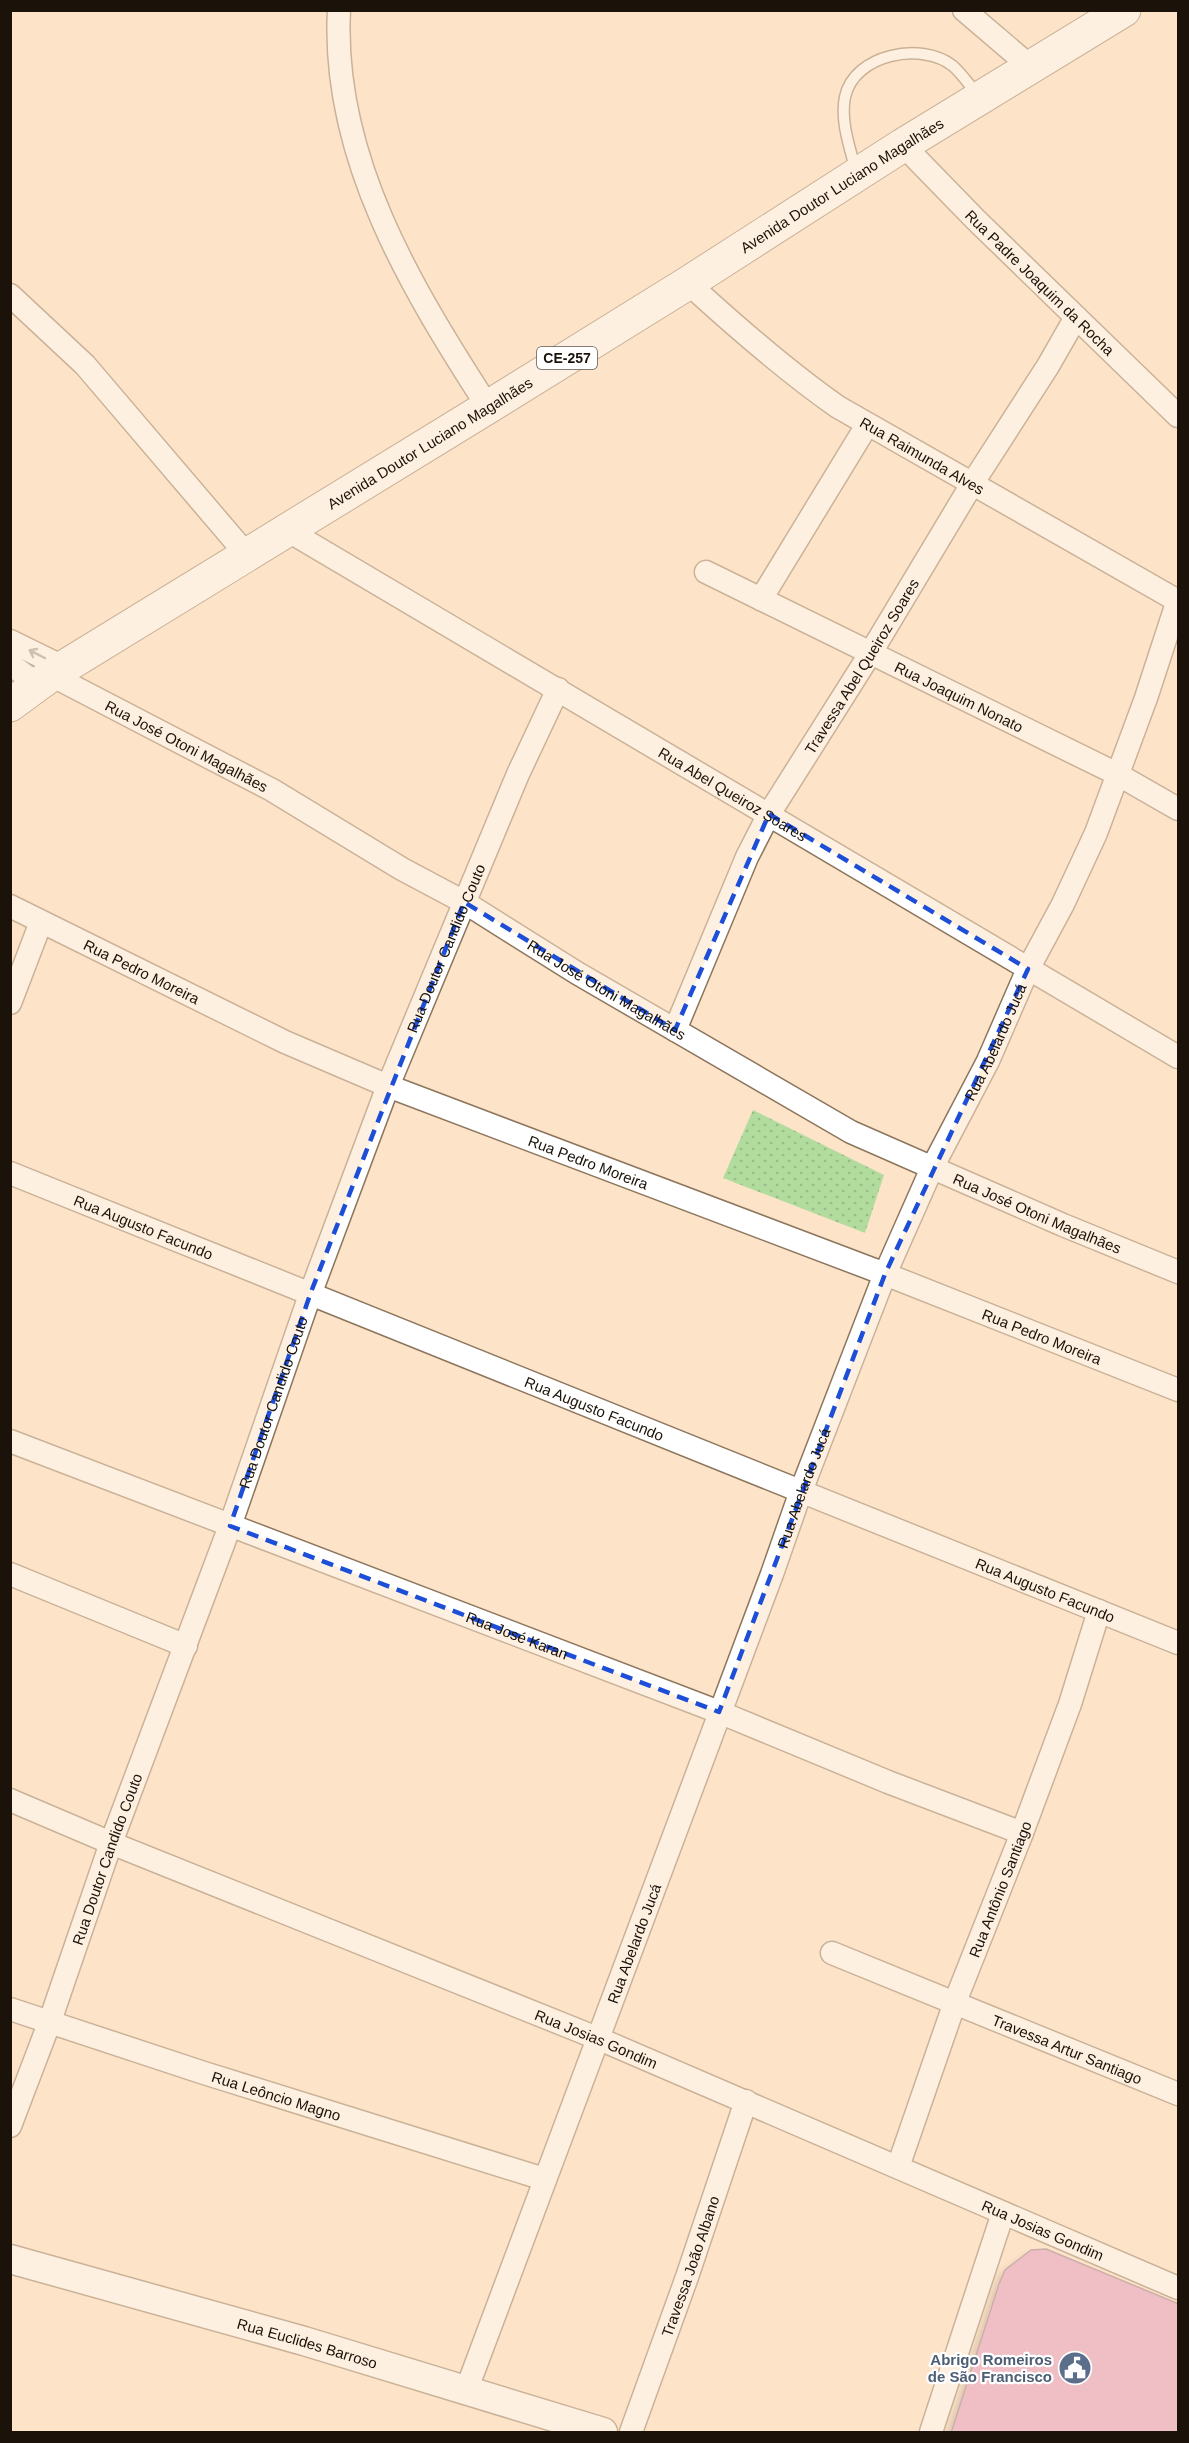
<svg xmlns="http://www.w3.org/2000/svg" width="1189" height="2443" viewBox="0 0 1189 2443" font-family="Arial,sans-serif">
	<defs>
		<pattern id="green-dots" width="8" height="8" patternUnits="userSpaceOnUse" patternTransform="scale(1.5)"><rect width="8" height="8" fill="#b2dc9e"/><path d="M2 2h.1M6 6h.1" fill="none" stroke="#98bc87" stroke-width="1.8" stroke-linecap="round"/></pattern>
		<filter id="shadow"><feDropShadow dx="-5.5" dy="5.5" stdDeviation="3" flood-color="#0004"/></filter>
	</defs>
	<rect width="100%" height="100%" fill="#fde3c8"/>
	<path fill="url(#green-dots)" d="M753,1110L884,1175L865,1233L723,1178Z"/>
	<path fill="#df93c4" stroke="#8e7082" stroke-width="1.5" filter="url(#shadow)" d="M1046,2249L1179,2304V2433H951L999,2284L1005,2270L1031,2250Z"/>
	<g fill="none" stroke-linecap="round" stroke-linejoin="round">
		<g stroke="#8c765d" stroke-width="13">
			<path id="service" d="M856,171C850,148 840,121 845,97C854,54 922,41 953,66C962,74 970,86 978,95"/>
		</g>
		<g stroke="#8c765d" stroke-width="25">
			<g id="minor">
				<path d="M339,10C331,157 412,289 488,407"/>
				<path d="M964,10L1032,68"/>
				<path id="s1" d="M903,145L976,220L1178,416"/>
				<path id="s2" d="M688,283C736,327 785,370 838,407L1178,601"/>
				<path d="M10,295L85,365L247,555"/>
				<path id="s3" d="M287,530L1178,1057"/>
				<path id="s4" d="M706,572L1117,774L1178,809"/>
				<path d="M761,599L867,425"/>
				<path d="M10,641L63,667"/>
				<path d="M10,664L37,684"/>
				<path id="s5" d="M51,675L272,790L402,869L464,902L577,973L851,1132L1063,1225L1178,1272"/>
				<path id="s6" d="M10,906L285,1042L388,1086L885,1274L1178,1390"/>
				<path d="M10,1003L41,922"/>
				<path id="s7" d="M675,1030L747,857L769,814L870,654L972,484L1048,366L1076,317"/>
				<path id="s8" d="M10,1173L1178,1643"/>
				<path id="s9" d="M10,1441L719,1712L888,1782L1022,1833"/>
				<path d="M10,1574L186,1646"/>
				<path id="s10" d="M10,1800L111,1843L597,2038L1178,2288"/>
				<path id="s11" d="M832,1953L1178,2094"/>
				<path id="s12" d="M10,2009L204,2073L544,2179"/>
				<path id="s13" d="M10,2126L50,2021L111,1843L230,1526L311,1292L388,1086L518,774L558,689"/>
				<path id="s14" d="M898,2167L955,2002L1022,1833L1070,1704L1099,1611"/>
				<path id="s15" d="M466,2391L772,1574L801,1491L885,1274L932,1168L988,1061L1028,969L1063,904L1096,833L1146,698L1178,600"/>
				<path id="s16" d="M631,2432L687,2277L746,2101"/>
				<path d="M931,2432L1003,2213"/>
			</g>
		</g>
		<g stroke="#8c765d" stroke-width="31">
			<g id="tertiary">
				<path id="s17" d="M10,2259L304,2341L603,2432"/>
			</g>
		</g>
		<g stroke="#8c765d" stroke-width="35">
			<g id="primary">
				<path id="s18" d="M10,705L51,675L488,407L688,283L903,145L1124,10"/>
			</g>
		</g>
		<use href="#service" stroke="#fff" stroke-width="10"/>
		<use href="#minor" stroke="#fff" stroke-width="22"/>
		<use href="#tertiary" stroke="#fff" stroke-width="28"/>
		<use href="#primary" stroke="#fff" stroke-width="33"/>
	</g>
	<defs><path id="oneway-shaft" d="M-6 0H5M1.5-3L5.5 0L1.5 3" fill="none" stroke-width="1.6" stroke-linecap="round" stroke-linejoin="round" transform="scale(1.5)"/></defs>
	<use stroke="#989490" href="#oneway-shaft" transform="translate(37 654) rotate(-153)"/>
	<path d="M0 0H1189V2443H0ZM769,814L1028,969L885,1274L719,1712L230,1526L311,1292L464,902L675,1030Z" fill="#fde3c8" fill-opacity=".55" fill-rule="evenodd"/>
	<path fill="none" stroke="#1d4ed8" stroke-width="4.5" stroke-dasharray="12 8" stroke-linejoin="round" d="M769,814L1028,969L885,1274L719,1712L230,1526L311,1292L464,902L675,1030Z"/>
	<defs>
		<g id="civic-disc" transform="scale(1.725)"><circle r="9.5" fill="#5c6f8a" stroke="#fff"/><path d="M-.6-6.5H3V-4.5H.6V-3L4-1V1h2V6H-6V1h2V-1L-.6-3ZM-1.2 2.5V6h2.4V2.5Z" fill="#fff"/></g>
	</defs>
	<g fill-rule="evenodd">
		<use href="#civic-disc" x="1075" y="2368"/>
	</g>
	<g text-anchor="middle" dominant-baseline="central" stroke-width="4.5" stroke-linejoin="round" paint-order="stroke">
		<rect fill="#fff" stroke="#5f5953" stroke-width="1.5" x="537" y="347" width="60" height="22" rx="4.5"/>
		<g font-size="14" font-weight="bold" fill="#1b1209">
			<text x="567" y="358">CE-257</text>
		</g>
		<g font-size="15" fill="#1b1209" stroke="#fff">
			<text stroke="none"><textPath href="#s18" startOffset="981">Avenida Doutor Luciano Magalhães</textPath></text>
			<text stroke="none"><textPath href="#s1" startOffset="194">Rua Padre Joaquim da Rocha</textPath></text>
			<text stroke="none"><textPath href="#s18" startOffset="495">Avenida Doutor Luciano Magalhães</textPath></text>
			<text stroke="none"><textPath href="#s2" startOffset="292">Rua Raimunda Alves</textPath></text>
			<text stroke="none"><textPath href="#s7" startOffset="410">Travessa Abel Queiroz Soares</textPath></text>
			<text stroke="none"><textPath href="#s4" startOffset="282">Rua Joaquim Nonato</textPath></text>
			<text stroke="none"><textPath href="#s5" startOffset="153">Rua José Otoni Magalhães</textPath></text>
			<text stroke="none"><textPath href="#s3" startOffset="518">Rua Abel Queiroz Soares</textPath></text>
			<text stroke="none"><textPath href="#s13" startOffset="1256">Rua Doutor Candido Couto</textPath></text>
			<text stroke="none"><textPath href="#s6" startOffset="147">Rua Pedro Moreira</textPath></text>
			<text stroke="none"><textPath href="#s5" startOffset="639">Rua José Otoni Magalhães</textPath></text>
			<text stroke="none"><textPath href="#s15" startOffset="1450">Rua Abelardo Jucá</textPath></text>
			<text stroke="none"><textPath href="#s6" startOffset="633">Rua Pedro Moreira</textPath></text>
			<text stroke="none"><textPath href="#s5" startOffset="1125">Rua José Otoni Magalhães</textPath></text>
			<text stroke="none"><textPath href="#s8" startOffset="144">Rua Augusto Facundo</textPath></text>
			<text stroke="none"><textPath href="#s6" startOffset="1119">Rua Pedro Moreira</textPath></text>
			<text stroke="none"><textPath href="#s13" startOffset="770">Rua Doutor Candido Couto</textPath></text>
			<text stroke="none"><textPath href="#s8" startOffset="630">Rua Augusto Facundo</textPath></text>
			<text stroke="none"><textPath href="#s15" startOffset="964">Rua Abelardo Jucá</textPath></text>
			<text stroke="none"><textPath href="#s8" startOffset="1116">Rua Augusto Facundo</textPath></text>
			<text stroke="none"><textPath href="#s9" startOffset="543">Rua José Karan</textPath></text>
			<text stroke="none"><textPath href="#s13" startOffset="284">Rua Doutor Candido Couto</textPath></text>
			<text stroke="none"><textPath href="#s14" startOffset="296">Rua Antônio Santiago</textPath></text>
			<text stroke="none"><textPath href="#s15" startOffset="478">Rua Abelardo Jucá</textPath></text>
			<text stroke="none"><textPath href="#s10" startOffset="633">Rua Josias Gondim</textPath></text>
			<text stroke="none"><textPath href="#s11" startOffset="254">Travessa Artur Santiago</textPath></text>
			<text stroke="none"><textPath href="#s12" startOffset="280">Rua Leôncio Magno</textPath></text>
			<text stroke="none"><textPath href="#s10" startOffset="1119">Rua Josias Gondim</textPath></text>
			<text stroke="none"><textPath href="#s16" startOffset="176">Travessa João Albano</textPath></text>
			<text stroke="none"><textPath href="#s17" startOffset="309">Rua Euclides Barroso</textPath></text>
		</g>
		<g font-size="15" font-weight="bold" fill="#4e5e75" stroke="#fff" text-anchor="end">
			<text x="1052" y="2359">Abrigo Romeiros<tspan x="1052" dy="17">de São Francisco</tspan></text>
		</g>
	</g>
	<rect width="1189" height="2443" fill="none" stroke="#1b1209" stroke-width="24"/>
</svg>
